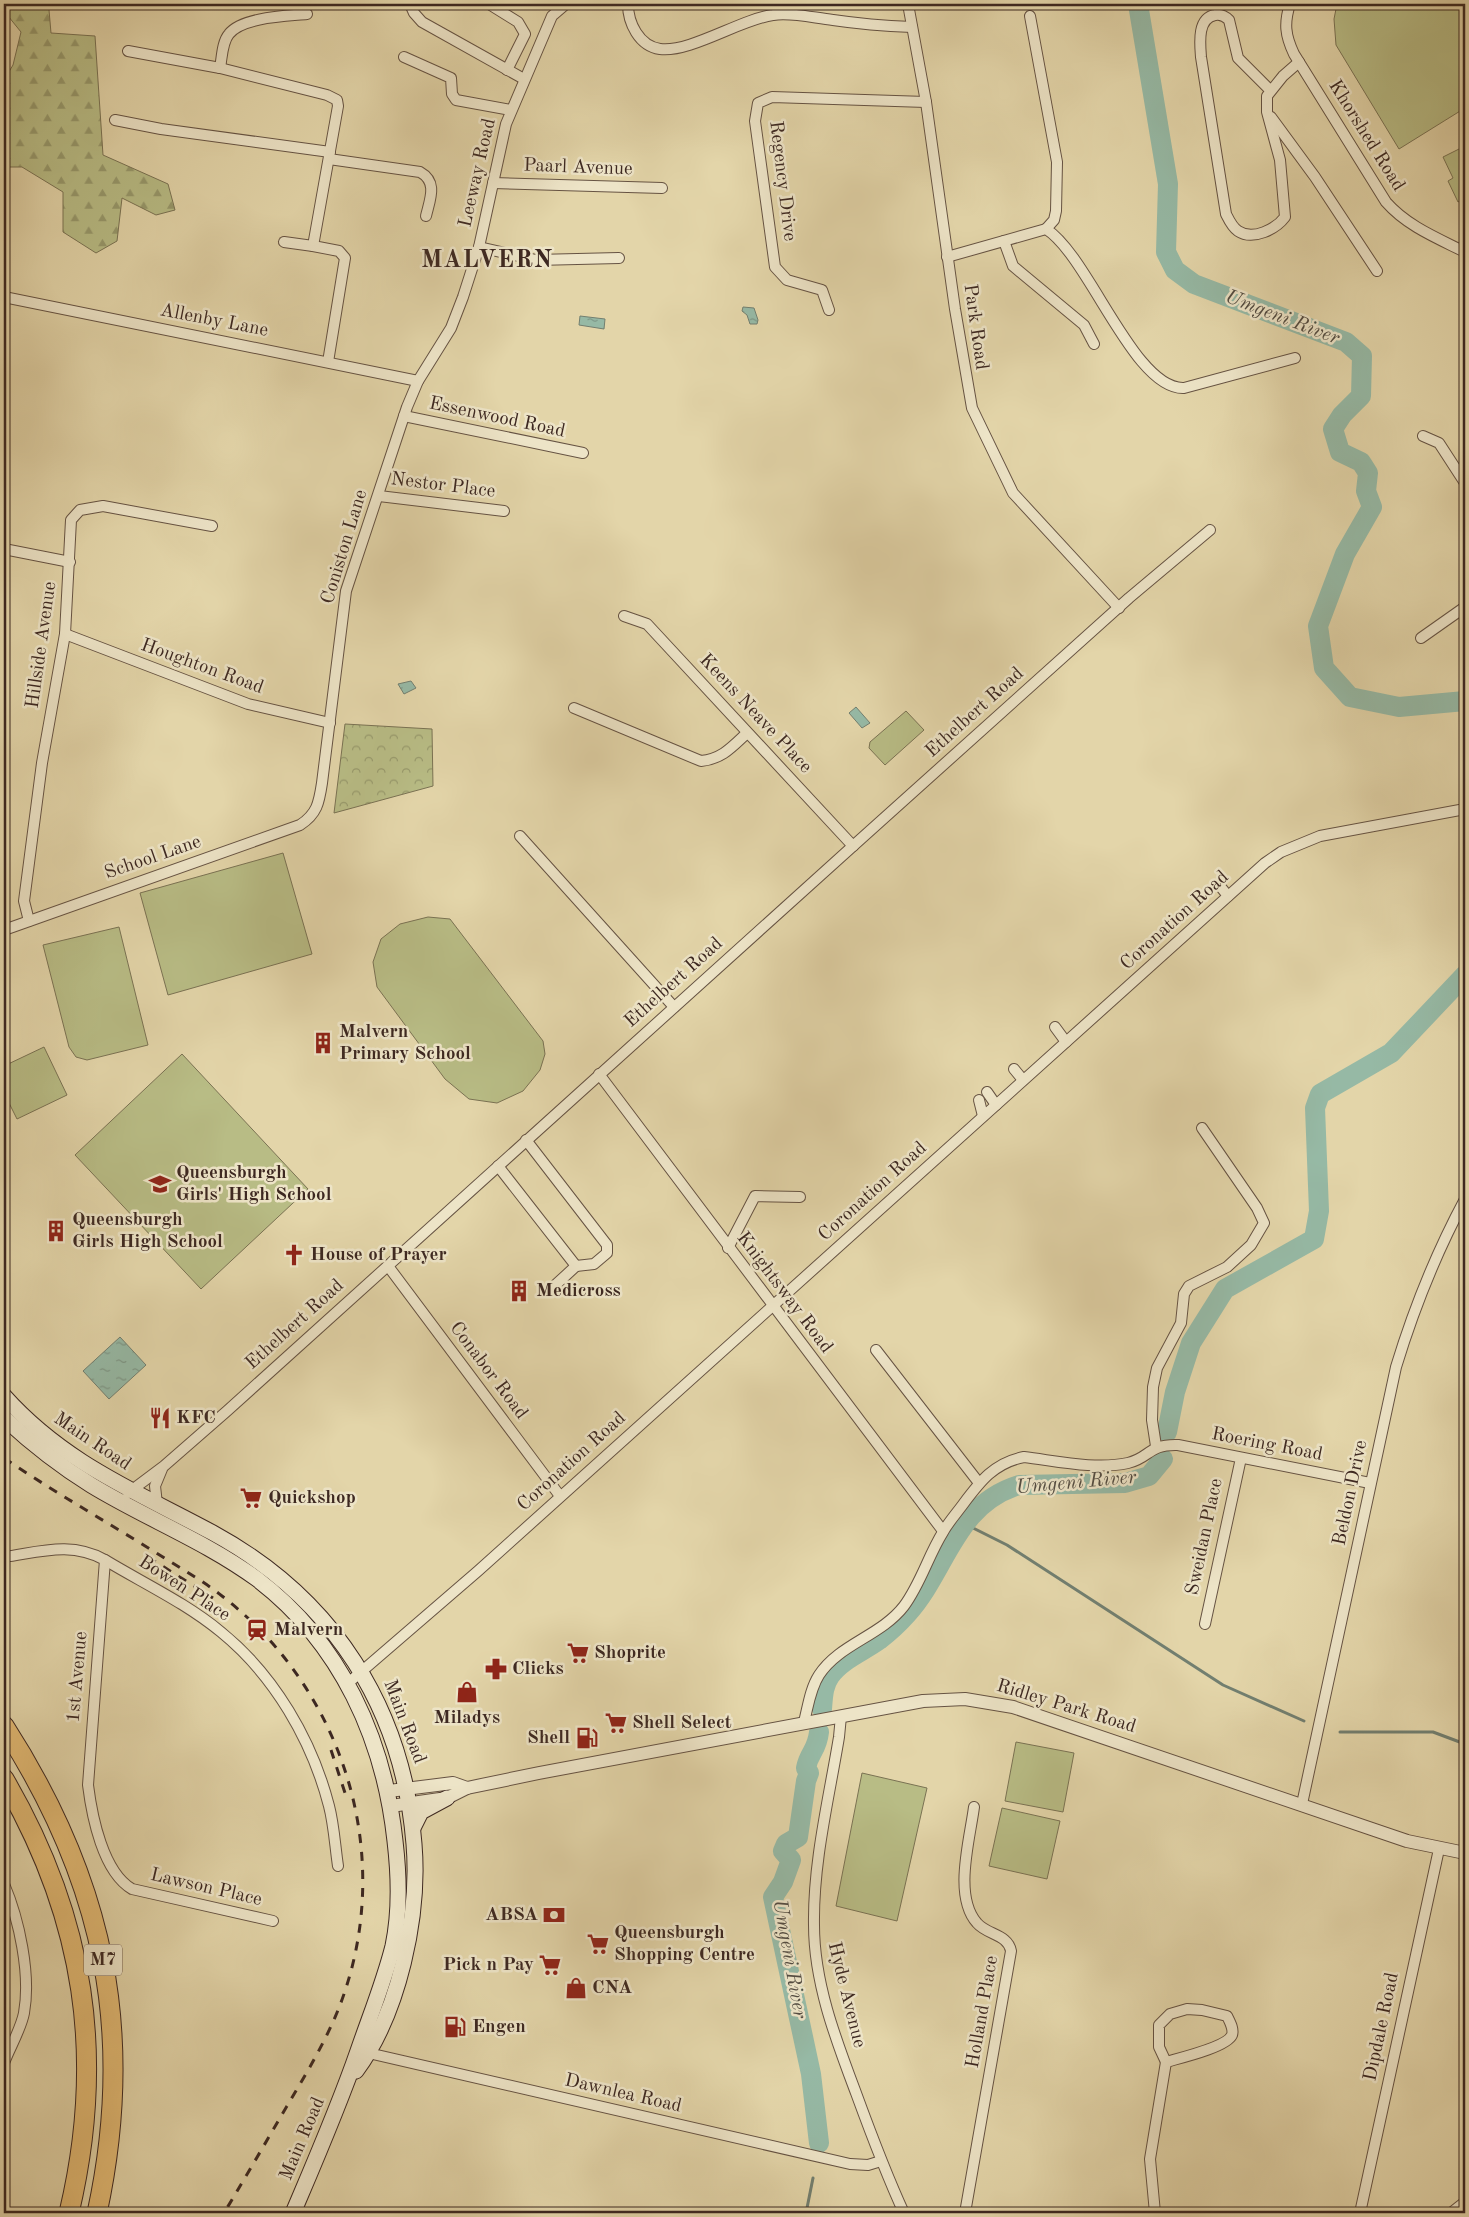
<svg xmlns="http://www.w3.org/2000/svg" width="1469" height="2217" viewBox="0 0 1469 2217" font-family="'Old Standard TT',serif">
	<defs>
		<pattern id="forest-firs" width="22" height="20" patternUnits="userSpaceOnUse" patternTransform="scale(1.25)"><rect width="22" height="20" fill="#b8bc85"/><path d="M5 1l3.5 6h-7zM16 11l3.5 6h-7z" fill="#97996c"/></pattern>
		<pattern id="park-crowns" width="20" height="18" patternUnits="userSpaceOnUse" patternTransform="scale(1.25)"><rect width="20" height="18" fill="#b8bc85"/><path d="M2 6a3 3 0 1 1 6 0M12 15a3 3 0 1 1 6 0" fill="none" stroke="#97996c"/></pattern>
		<pattern id="water-ripples" width="26" height="14" patternUnits="userSpaceOnUse" patternTransform="scale(1.25)"><rect width="26" height="14" fill="#96b9a5"/><path d="M2 4q2-2 4 0t4 0M15 11q2-2 4 0t4 0" fill="none" stroke="#7c9686"/></pattern>
	</defs>
	<rect width="100%" height="100%" fill="#e3d5a9"/>
	<filter id="stains"><feTurbulence type="fractalNoise" baseFrequency=".004" numOctaves="4"/><feColorMatrix values="0 0 0 0 .2 0 0 0 0 .09 0 0 0 0 .02 0 0 0 .5 -.17"/></filter>
	<radialGradient id="worn" r=".72"><stop offset=".6" stop-color="#630" stop-opacity="0"/><stop offset="1" stop-color="#630" stop-opacity=".3"/></radialGradient>
	<path fill="url(#forest-firs)" stroke="#7a7253" d="M5,4H56L49,10L51,33L95,36L103,155L168,184L175,210L156,215L122,198L117,241L96,253L63,232V192L22,167H4V80L13,65L21,32L4,11Z"/>
	<path fill="url(#park-crowns)" stroke="#7a7253" d="M345,724L432,729L433,786L334,813Z"/>
	<g fill="#b8bc85" stroke="#7a7253">
		<path d="M1337,4H1465V108L1399,149L1336,45L1334,19Z"/>
		<path d="M1465,146V198L1458,202L1448,181L1453,178L1443,157Z"/>
		<path d="M906,711L924,730L885,765L869,748L870,742Z"/>
		<path d="M283,853L312,954L168,995L140,893Z"/>
		<path d="M428,917L450,919L543,1041L545,1054L540,1070L523,1091L497,1103L469,1099L445,1079L377,987L373,962L381,939L400,924Z"/>
		<path d="M119,927L148,1045L87,1060L76,1057L69,1047L43,945Z"/>
		<path d="M44,1047L67,1095L17,1119L4,1093V1066Z"/>
		<path d="M182,1054L308,1189L201,1289L75,1155Z"/>
		<path d="M1016,1742L1074,1753L1063,1812L1005,1801Z"/>
		<path d="M862,1773L927,1788L897,1921L836,1906Z"/>
		<path d="M1002,1808L1060,1821L1047,1879L989,1866Z"/>
	</g>
	<g fill="url(#water-ripples)" stroke="#727f70">
		<path d="M743,307L754,308L758,320L757,324H750L747,315L742,311Z"/>
		<path d="M580,316L605,319L604,329L579,325Z"/>
		<path d="M411,681L416,688L404,694L398,684Z"/>
		<path d="M856,707L870,723L862,728L849,713Z"/>
		<path d="M120,1337L146,1365L109,1399L83,1371Z"/>
	</g>
	<g fill="none" stroke-linecap="round" stroke-linejoin="round">
		<g stroke="#727f70" stroke-width="3">
			<path d="M965,1524L1007,1545L1223,1685L1304,1721"/>
			<path d="M1340,1732H1433L1465,1744"/>
			<path d="M806,2213L813,2178"/>
		</g>
		<g stroke="#96b9a5" stroke-width="20">
			<path d="M1138,4L1168,184L1166,252L1175,270L1194,284L1346,342L1362,356L1361,396L1342,415L1333,429L1340,452L1361,462L1368,473L1366,491L1372,507L1345,554L1318,626L1324,668L1350,697L1399,707L1465,701"/>
			<path d="M1167,1432L1175,1392L1191,1343L1225,1289L1314,1239L1319,1211L1315,1108L1320,1094L1391,1053L1465,975"/>
			<path d="M822,1709C823,1697 823,1686 830,1676C841,1660 864,1651 879,1640C888,1633 899,1623 907,1614C947,1570 954,1505 1019,1485L1125,1483L1149,1476L1163,1459"/>
			<path d="M819,2143L811,2074L773,1897L783,1882L791,1860L783,1851L786,1844L798,1837L806,1781L809,1773L806,1768C809,1752 817,1751 819,1732"/>
		</g>
		<g stroke="#665343" stroke-width="12">
			<g id="minor">
				<path d="M410,4L414,13L422,22L524,79"/>
				<path d="M489,4L518,22L525,34L507,70"/>
				<path d="M628,4C628,23 639,46 660,49C690,53 741,19 773,15C792,12 814,18 833,20C860,24 886,26 912,27"/>
				<path d="M908,4L926,102L955,309L972,408L1013,493L1119,608"/>
				<path d="M1290,4C1284,23 1285,35 1294,54L1386,202C1407,226 1437,238 1465,252"/>
				<path d="M1030,16L1057,162L1056,211L1054,220L1046,229"/>
				<path d="M128,51L220,68L327,95L337,100L338,106L313,246L339,251L345,258L328,362"/>
				<path d="M404,57L451,78L452,94L456,100L511,110"/>
				<path d="M220,68C222,58 222,42 229,34C242,17 287,16 307,14"/>
				<path d="M1270,90L1238,58L1229,20C1225,16 1220,14 1215,15C1197,18 1200,44 1201,57L1226,214C1229,220 1232,227 1238,231C1253,241 1276,229 1285,217L1280,160L1267,112V96L1283,76L1299,62"/>
				<path d="M1271,117L1315,177L1377,271"/>
				<path d="M115,120L161,129L330,152"/>
				<path d="M329,159L420,172C438,182 430,199 426,216"/>
				<path d="M493,183L662,188"/>
				<path d="M1004,241L1013,266L1084,325L1094,344"/>
				<path d="M284,242L313,246"/>
				<path d="M479,247L536,260L619,258"/>
				<path d="M947,257L1046,229C1089,256 1134,390 1184,388L1295,358"/>
				<path d="M4,297L418,381"/>
				<path d="M829,310L822,290L787,280L775,267L755,121L758,103L772,97L926,102"/>
				<path d="M404,416L583,453"/>
				<path d="M1423,436L1439,443L1465,483"/>
				<path d="M379,496L504,511"/>
				<path d="M4,549L70,562"/>
				<path d="M624,616L647,624L853,846"/>
				<path d="M65,634L248,704L330,723"/>
				<path d="M1421,638L1465,607"/>
				<path d="M574,708L701,761C722,759 732,747 747,733"/>
				<path d="M520,836L674,1007"/>
				<path d="M1220,886L1228,896"/>
				<path d="M29,921L24,901L42,763L65,634L71,520L80,510L103,506L212,526"/>
				<path d="M4,930L300,825C317,814 319,803 322,783L346,591L407,407L418,381L451,328L463,297L479,247L506,124L552,16L566,4"/>
				<path d="M1055,1027L1066,1042"/>
				<path d="M1014,1069L1023,1080"/>
				<path d="M599,1074L943,1531"/>
				<path d="M987,1092L996,1105"/>
				<path d="M979,1100L983,1116"/>
				<path d="M526,1140L607,1245V1253L594,1264L576,1266"/>
				<path d="M498,1166L576,1266L551,1289"/>
				<path d="M728,1248L755,1196L800,1197"/>
				<path d="M388,1266L560,1496"/>
				<path d="M876,1350L979,1483"/>
				<path d="M1156,1446L1152,1420L1153,1387L1157,1368L1181,1323L1184,1294L1189,1286L1227,1267L1251,1245L1264,1223L1257,1208L1202,1128"/>
				<path d="M128,1493L164,1466L227,1411L853,846L1129,598L1210,530"/>
				<path d="M157,1504L155,1486L162,1469"/>
				<path d="M4,1557C40,1552 71,1541 105,1560L88,1785C92,1817 103,1872 132,1889L273,1921"/>
				<path d="M105,1560C143,1583 186,1603 221,1632C274,1675 312,1740 329,1806C334,1825 335,1846 338,1866"/>
				<path d="M1205,1624L1241,1458"/>
				<path d="M347,1684L478,1571L1265,863L1281,852L1320,836L1465,809"/>
				<path d="M841,1716L839,1737C829,1798 813,1862 814,1925C814,1983 836,2040 856,2093C871,2134 886,2174 904,2213"/>
				<path d="M804,1722C808,1707 810,1689 819,1675C839,1644 881,1636 904,1606C921,1583 928,1556 943,1532C948,1523 955,1515 961,1507C979,1483 993,1463 1024,1457C1057,1461 1096,1470 1128,1463C1150,1458 1148,1444 1178,1445L1370,1483"/>
				<path d="M1302,1804L1396,1367C1414,1308 1436,1253 1465,1199"/>
				<path d="M4,1884C19,1919 31,1974 24,2013C21,2029 10,2047 4,2063"/>
				<path d="M1187,2009L1202,2010L1227,2016C1230,2022 1234,2029 1232,2035C1227,2047 1180,2058 1166,2062L1159,2047V2025L1170,2014Z"/>
				<path d="M364,2052L850,2164L868,2165L881,2161"/>
				<path d="M965,2213L1011,1951C1008,1934 987,1935 977,1923C953,1896 970,1839 974,1807"/>
				<path d="M1155,2213L1150,2159L1166,2062"/>
				<path d="M1360,2213L1439,1849"/>
				<path d="M1451,2213L1465,2202"/>
			</g>
		</g>
		<g stroke="#665343" stroke-width="14">
			<g id="tertiary">
				<path d="M389,1791L453,1783L467,1788"/>
				<path d="M391,1806L447,1798L467,1788L539,1773L923,1701L965,1699L1013,1707L1407,1841L1465,1853"/>
			</g>
		</g>
		<g stroke="#3d2821" stroke-width="17">
			<g id="secondary">
				<path d="M4,1396C64,1463 135,1491 213,1533C334,1599 403,1708 414,1844C420,1916 399,2013 356,2071"/>
				<path d="M4,1418C31,1443 60,1466 91,1485C145,1518 205,1541 257,1579C341,1643 384,1739 395,1841C399,1875 400,1913 393,1946C384,1982 370,2016 358,2051C339,2106 316,2159 293,2213"/>
				<path d="M413,1828L421,1812L447,1798"/>
			</g>
		</g>
		<g stroke="#3d2821" stroke-width="21">
			<g id="motorway">
				<path d="M4,1726C104,1881 136,2033 97,2213"/>
				<path d="M4,1779C85,1918 106,2057 69,2213"/>
			</g>
		</g>
		<use href="#minor" stroke="#ede4c7" stroke-width="10"/>
		<use href="#tertiary" stroke="#ede4c7" stroke-width="12"/>
		<use href="#secondary" stroke="#ede4c7" stroke-width="15"/>
		<use href="#motorway" stroke="#e2ba74" stroke-width="19"/>
		<g stroke="#3d2821" stroke-width="3" stroke-dasharray="9 9" stroke-linecap="butt">
			<path d="M4,1458C54,1492 107,1522 158,1554C180,1568 202,1580 222,1596C341,1688 393,1847 345,1991C332,2031 309,2069 287,2106C266,2142 245,2178 224,2213"/>
			<path d="M148,1557L213,1598"/>
			<path d="M331,1750L346,1796"/>
		</g>
	</g>
	<defs>
		<g id="building-bare" transform="scale(1.725)"><path d="M-4-6H4V6H1V3H-1V6H-4ZM-2.5-4.3h1.7v1.8h-1.7ZM.8-4.3h1.7v1.8H.8ZM-2.5-1h1.7V.8h-1.7ZM.8-1h1.7V.8H.8Z" fill="#8f2418" stroke="#ede4c7" stroke-width="2.5" paint-order="stroke"/></g>
		<g id="school-bare" transform="scale(1.725)"><path d="M0-5L7-2L0 1L-7-2ZM-4 1L0 2.5L4 1V4Q0 6-4 4Z" fill="#8f2418" stroke="#ede4c7" stroke-width="2.5" paint-order="stroke"/></g>
		<g id="church-bare" transform="scale(1.725)"><path d="M-1.2-6h2.4v3.5h3.3v2.4h-3.3V6h-2.4V-.1h-3.3v-2.4h3.3Z" fill="#8f2418" stroke="#ede4c7" stroke-width="2.5" paint-order="stroke"/></g>
		<g id="restaurant-bare" transform="scale(1.725)"><path d="M-5-6h1v4h1v-4h1v4h1v-4h1v5L-1.5 .5V6h-2V.5L-5-1ZM5-6V6H3V1.5H1.5Q1.5-4 5-6Z" fill="#8f2418" stroke="#ede4c7" stroke-width="2.5" paint-order="stroke"/></g>
		<g id="supermarket-bare" transform="scale(1.725)"><path d="M-6-5.5h2.5l.6 2H6L4.5 2H-2.5L-4.4-4H-6ZM-1.5 3.2a1.3 1.3 0 1 0 .1 0ZM3 3.2a1.3 1.3 0 1 0 .1 0Z" fill="#8f2418" stroke="#ede4c7" stroke-width="2.5" paint-order="stroke"/></g>
		<g id="station-bare" transform="scale(1.725)"><path d="M-3-6H3Q5-6 5-4V2Q5 4 3 4L4.5 6H3L1.5 4h-3L-3 6H-4.5L-3 4Q-5 4-5 2V-4Q-5-6-3-6ZM-3.5-4v3h7v-3ZM-3.5 1v1.5H-2V1ZM2 1v1.5H3.5V1Z" fill="#8f2418" stroke="#ede4c7" stroke-width="2.5" paint-order="stroke"/></g>
		<g id="pharmacy-bare" transform="scale(1.725)"><path d="M-2-6h4v4h4v4h-4v4h-4v-4h-4v-4h4Z" fill="#8f2418" stroke="#ede4c7" stroke-width="2.5" paint-order="stroke"/></g>
		<g id="shop-bare" transform="scale(1.725)"><path d="M-5-2.5h2.3a2.7 3.5 0 0 1 5.4 0H5L5.5 6h-11ZM-1.5-2.5h3a1.5 2.3 0 0 0-3 0Z" fill="#8f2418" stroke="#ede4c7" stroke-width="2.5" paint-order="stroke"/></g>
		<g id="fuel-bare" transform="scale(1.725)"><path d="M-5.5-6h7V0h2V4h1.3V-2.5L3-4.5l.8-.8L6-3V5H2.5V1h-1V6h-7ZM-4.2-4.7v3.2H.2V-4.7Z" fill="#8f2418" stroke="#ede4c7" stroke-width="2.5" paint-order="stroke"/></g>
		<g id="bank-bare" transform="scale(1.725)"><path d="M-6-4H6V4H-6ZM0-2.3a2.3 2.3 0 1 0 0 4.6a2.3 2.3 0 1 0 0-4.6Z" fill="#8f2418" stroke="#ede4c7" stroke-width="2.5" paint-order="stroke"/></g>
	</defs>
	<g fill-rule="evenodd">
		<use href="#building-bare" x="323" y="1043"/>
		<use href="#school-bare" x="160" y="1184"/>
		<use href="#building-bare" x="56" y="1231"/>
		<use href="#church-bare" x="294" y="1255"/>
		<use href="#building-bare" x="519" y="1291"/>
		<use href="#restaurant-bare" x="160" y="1418"/>
		<use href="#supermarket-bare" x="251" y="1498"/>
		<use href="#station-bare" x="257" y="1630"/>
		<use href="#supermarket-bare" x="578" y="1653"/>
		<use href="#pharmacy-bare" x="496" y="1669"/>
		<use href="#shop-bare" x="467" y="1692"/>
		<use href="#supermarket-bare" x="616" y="1723"/>
		<use href="#fuel-bare" x="587" y="1738"/>
		<use href="#bank-bare" x="554" y="1915"/>
		<use href="#supermarket-bare" x="598" y="1944"/>
		<use href="#supermarket-bare" x="550" y="1965"/>
		<use href="#shop-bare" x="576" y="1988"/>
		<use href="#fuel-bare" x="455" y="2027"/>
	</g>
	<g text-anchor="middle" dominant-baseline="central" stroke-width="5" stroke-linejoin="round" paint-order="stroke">
		<rect fill="#ede4c7" stroke="#726053" stroke-width="1" x="84" y="1944.5" width="38" height="31" rx="4"/>
		<g font-size="18" font-weight="bold" fill="#3d2821">
			<text x="103" y="1960">M7</text>
		</g>
		<g font-size="19" fill="#3d2821" stroke="#ede4c7">
			<text transform="translate(1366 136) rotate(58)">Khorshed Road</text>
			<text transform="translate(578 168) rotate(2)">Paarl Avenue</text>
			<text transform="translate(478 173) rotate(-77)">Leeway Road</text>
			<text transform="translate(782 181) rotate(83)">Regency Drive</text>
			<text transform="translate(214 321) rotate(11)">Allenby Lane</text>
			<text transform="translate(975 327) rotate(82)">Park Road</text>
			<text transform="translate(497 418) rotate(12)">Essenwood Road</text>
			<text transform="translate(443 486) rotate(7)">Nestor Place</text>
			<text transform="translate(345 547) rotate(-73)">Coniston Lane</text>
			<text transform="translate(42 645) rotate(-82)">Hillside Avenue</text>
			<text transform="translate(202 667) rotate(20)">Houghton Road</text>
			<text transform="translate(975 713) rotate(-42)">Ethelbert Road</text>
			<text transform="translate(755 714) rotate(47)">Keens Neave Place</text>
			<text transform="translate(153 858) rotate(-19)">School Lane</text>
			<text transform="translate(1175 921) rotate(-42)">Coronation Road</text>
			<text transform="translate(674 983) rotate(-42)">Ethelbert Road</text>
			<text transform="translate(873 1192) rotate(-42)">Coronation Road</text>
			<text transform="translate(784 1293) rotate(53)">Knightsway Road</text>
			<text transform="translate(295 1325) rotate(-42)">Ethelbert Road</text>
			<text transform="translate(488 1371) rotate(53)">Conabor Road</text>
			<text transform="translate(92 1442) rotate(34)">Main Road</text>
			<text transform="translate(1267 1445) rotate(11)">Roering Road</text>
			<text transform="translate(572 1462) rotate(-42)">Coronation Road</text>
			<text transform="translate(1351 1493) rotate(-78)">Beldon Drive</text>
			<text transform="translate(1205 1537) rotate(-78)">Sweidan Place</text>
			<text transform="translate(184 1589) rotate(33)">Bowen Place</text>
			<text transform="translate(78 1677) rotate(-85)">1st Avenue</text>
			<text transform="translate(1066 1707) rotate(17)">Ridley Park Road</text>
			<text transform="translate(404 1722) rotate(69)">Main Road</text>
			<text transform="translate(206 1888) rotate(13)">Lawson Place</text>
			<text transform="translate(846 1995) rotate(76)">Hyde Avenue</text>
			<text transform="translate(983 2012) rotate(-80)">Holland Place</text>
			<text transform="translate(1382 2027) rotate(-78)">Dipdale Road</text>
			<text transform="translate(623 2094) rotate(13)">Dawnlea Road</text>
			<text transform="translate(303 2139) rotate(-67)">Main Road</text>
		</g>
		<g font-size="19" font-weight="bold" fill="#3d2821" stroke="#ede4c7" text-anchor="start">
			<text x="339" y="1032">Malvern<tspan x="339" dy="22">Primary School</tspan></text>
			<text x="176" y="1173">Queensburgh<tspan x="176" dy="22">Girls' High School</tspan></text>
			<text x="72" y="1220">Queensburgh<tspan x="72" dy="22">Girls High School</tspan></text>
			<text x="310" y="1255">House of Prayer</text>
			<text x="536" y="1291">Medicross</text>
			<text x="176" y="1418">KFC</text>
			<text x="268" y="1498">Quickshop</text>
			<text x="274" y="1630">Malvern</text>
			<text x="594" y="1653">Shoprite</text>
			<text x="512" y="1669">Clicks</text>
			<text x="467" y="1718" text-anchor="middle">Miladys</text>
			<text x="632" y="1723">Shell Select</text>
			<text x="570" y="1738" text-anchor="end">Shell</text>
			<text x="538" y="1915" text-anchor="end">ABSA</text>
			<text x="614" y="1933">Queensburgh<tspan x="614" dy="22">Shopping Centre</tspan></text>
			<text x="534" y="1965" text-anchor="end">Pick n Pay</text>
			<text x="592" y="1988">CNA</text>
			<text x="472" y="2027">Engen</text>
		</g>
		<g font-size="20" font-style="italic" fill="#534c42" stroke="#ede4c7">
			<text transform="translate(1282 318) rotate(21)">Umgeni River</text>
			<text transform="translate(1076 1483) rotate(-5)">Umgeni River</text>
			<text transform="translate(789 1959) rotate(80)">Umgeni River</text>
		</g>
		<g font-size="24" font-weight="bold" letter-spacing="1" fill="#3d2821" stroke="#ede4c7">
			<text x="487" y="261">MALVERN</text>
		</g>
	</g>
	<rect width="1469" height="2217" fill="none" stroke="#e3d5a9" stroke-width="20"/>
	<rect x="5" y="5" width="1459" height="2207" fill="none" stroke="#3d2821" stroke-width="2.5"/>
	<rect x="10" y="10" width="1449" height="2197" fill="none" stroke="#3d2821"/>
	<rect width="100%" height="100%" filter="url(#stains)"/>
	<rect width="100%" height="100%" fill="url(#worn)"/>
</svg>
